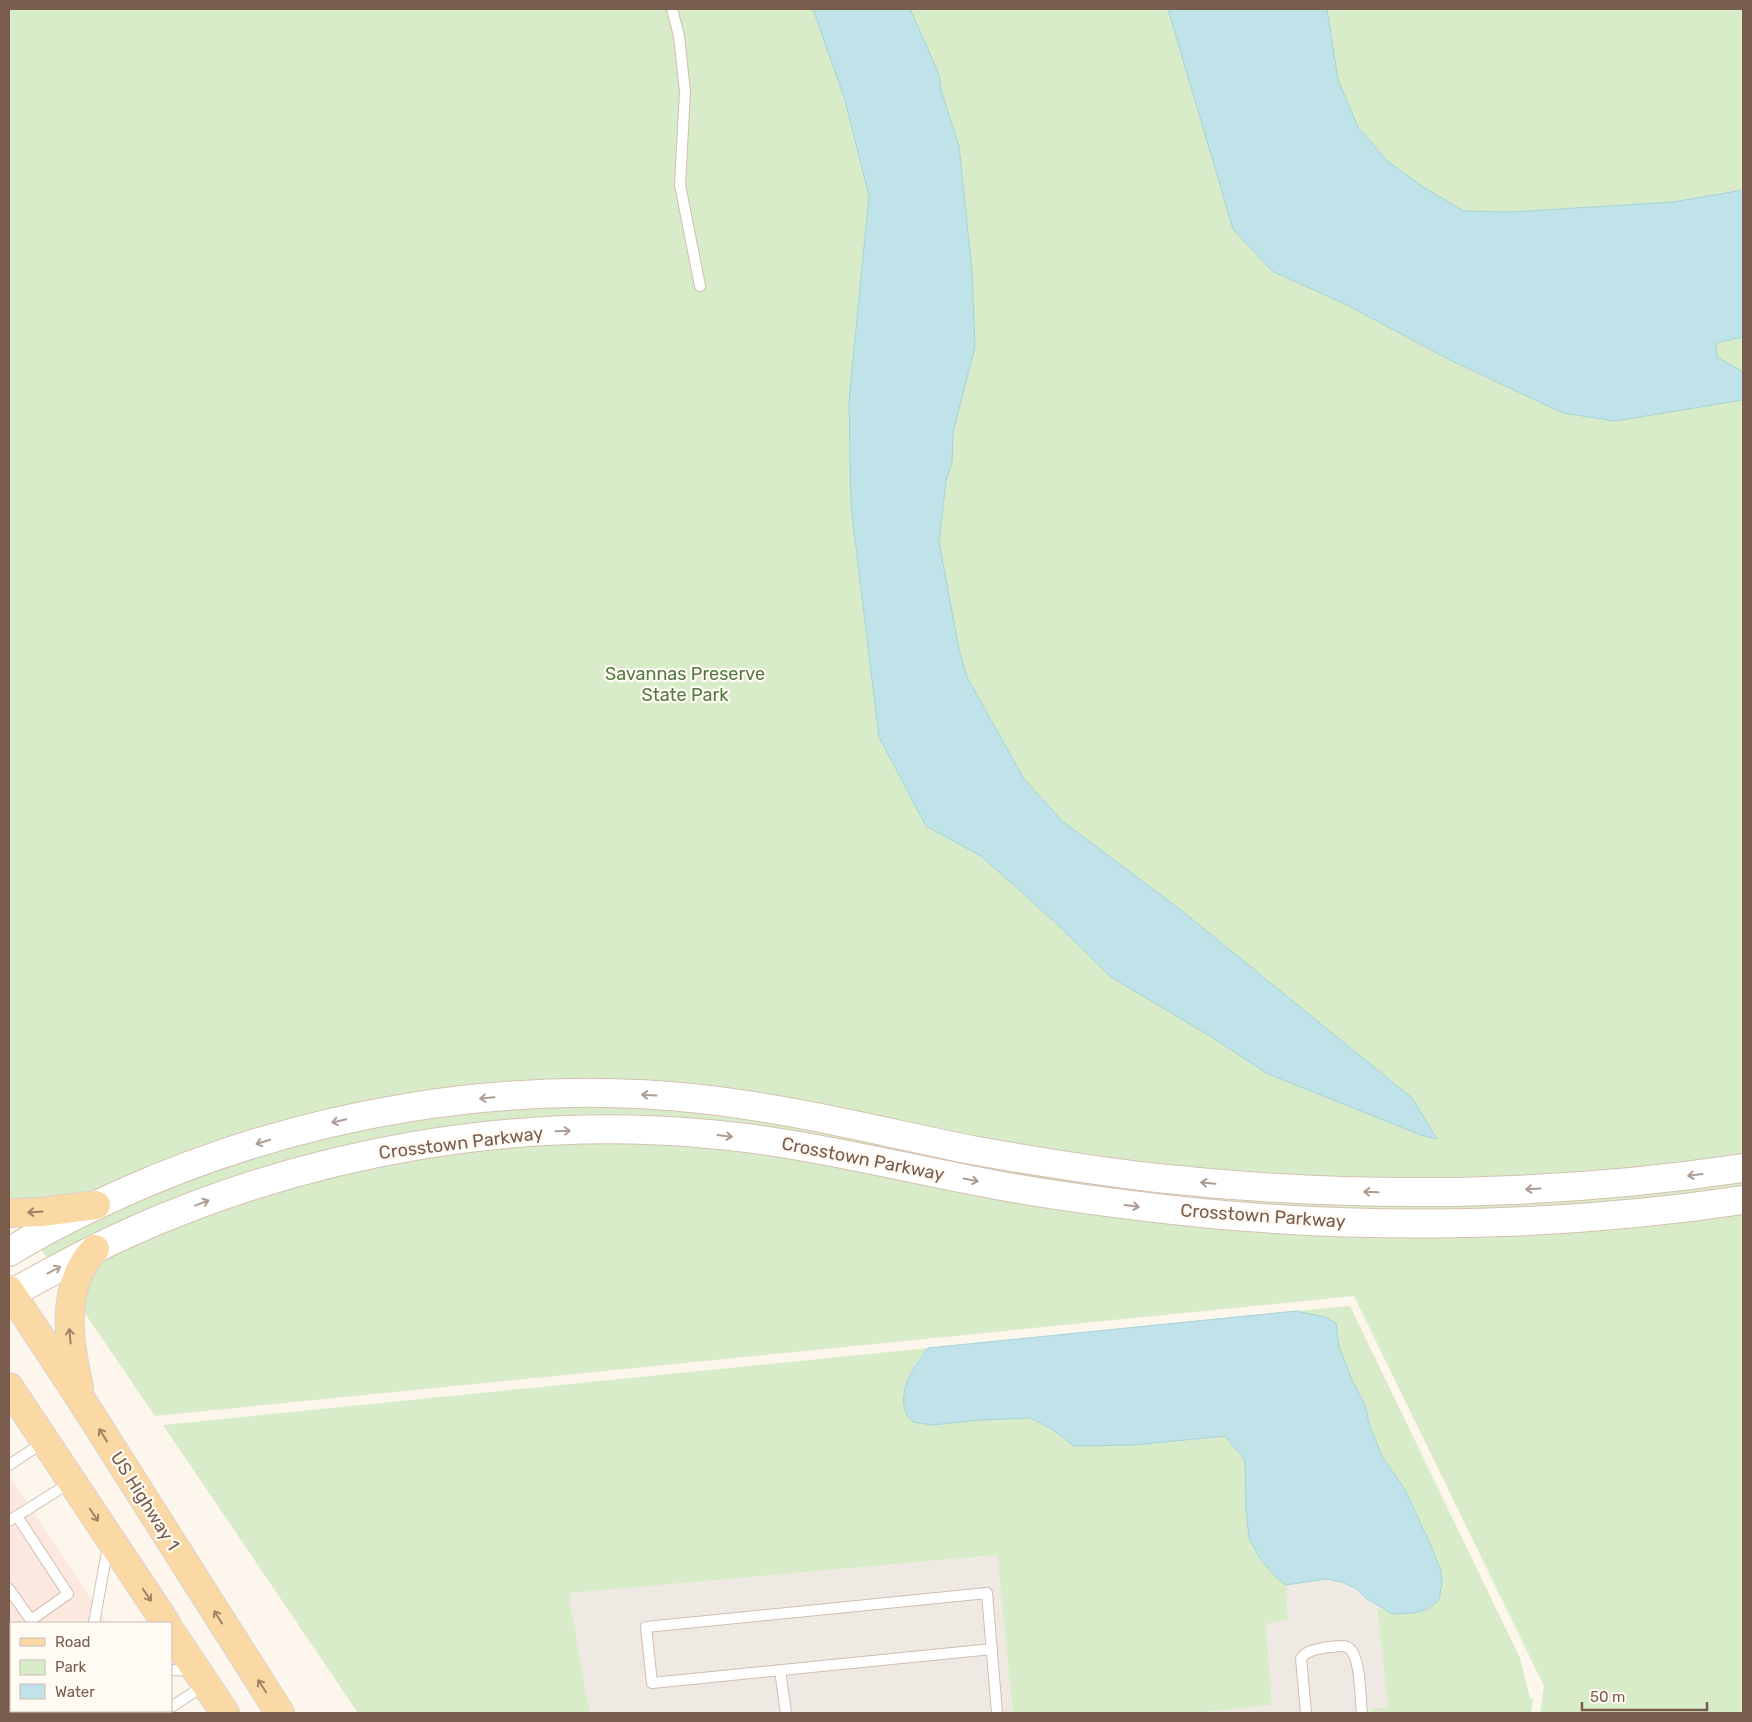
<svg xmlns="http://www.w3.org/2000/svg" width="1752" height="1722" viewBox="0 0 1752 1722" font-family="Rubik,sans-serif">
	<rect width="100%" height="100%" fill="#fdf6ec"/>
	<path fill="#fde8e0" d="M9,1475L107,1623H11V1711H165L166,1713H9Z"/>
	<g fill="#efe9e4">
		<path d="M997,1555L1013,1713H590L570,1603L571,1593Z"/>
		<path d="M1326,1579L1342,1582L1357,1589L1367,1599L1377,1607L1388,1707L1370,1709V1713H1196L1272,1705L1266,1624L1288,1620L1286,1585Z"/>
	</g>
	<g fill="#d8ecc9">
		<path d="M9,9H1743V1713H1540L1544,1686L1354,1296L155,1416L9,1202Z"/>
		<path d="M1350,1306L1520,1658L1530,1699H1533L1531,1713H1370V1709L1388,1707L1377,1607L1392,1614L1441,1571L1430,1543L1404,1488L1383,1458L1370,1427L1365,1405L1353,1382L1339,1347L1338,1332L1325,1317L1296,1311Z"/>
		<path d="M928,1348L916,1362L903,1395L932,1425L980,1420L1030,1418L1052,1429L1075,1446L1134,1445L1225,1436L1245,1460L1246,1509L1249,1538L1261,1560L1276,1577L1286,1585L1288,1620L1266,1624L1272,1705L1196,1713H1013L997,1555L571,1593L570,1603L590,1713H358L163,1425Z"/>
	</g>
	<g fill="#bfe3e8" stroke="#a5d3da">
		<path d="M813,9H910L939,74L941,90L959,146L972,271L975,347L953,432L952,462L946,481L939,542L959,649L967,677L1024,779L1062,821L1182,911L1412,1098L1437,1139L1421,1135L1268,1074L1210,1036L1111,977L1056,923L981,856L926,826L879,737L851,506L849,400L869,196L844,97Z"/>
		<path d="M1168,9H1327L1338,80L1358,127L1386,160L1423,187L1464,211L1511,212L1673,202L1743,190V337L1716,343L1717,357L1743,372V400L1615,421L1563,413L1448,359L1347,305L1272,271L1233,229Z"/>
		<path d="M1296,1311L1325,1317L1336,1323L1339,1347L1353,1382L1365,1405L1370,1427L1383,1458L1404,1488L1430,1543L1441,1571L1442,1583L1439,1600L1426,1610L1412,1613L1392,1614L1367,1599L1357,1589L1342,1582L1326,1579L1286,1585L1276,1577L1261,1560L1249,1538L1246,1509L1245,1460L1225,1436L1134,1445L1074,1446L1052,1429L1030,1418L980,1420L932,1425L913,1422C911,1419 907,1416 906,1413C897,1391 915,1364 928,1348Z"/>
	</g>
	<g fill="none" stroke-linecap="round" stroke-linejoin="round">
		<g stroke="#d1beb0" stroke-width="12">
			<g id="lane">
				<path d="M672,9L679,36L685,92L680,185L700,286"/>
				<path d="M9,1465L44,1442"/>
				<path d="M17,1516L68,1594L31,1620"/>
				<path d="M9,1521L71,1482"/>
				<path d="M9,1589L33,1623"/>
				<path d="M94,1623L108,1546"/>
				<path d="M992,1649L652,1683L646,1627L987,1593L997,1713"/>
				<path d="M9,1670L11,1668"/>
				<path d="M171,1670L193,1671"/>
				<path d="M780,1670L786,1713"/>
				<path d="M9,1702L11,1705"/>
				<path d="M171,1707L205,1685"/>
				<path d="M45,1713L49,1711"/>
				<path d="M161,1713L165,1711"/>
				<path d="M1306,1713L1301,1658C1309,1649 1318,1649 1329,1647C1335,1647 1344,1644 1349,1648C1361,1657 1360,1698 1362,1713"/>
			</g>
		</g>
		<g stroke="#d6c0b0" stroke-width="30">
			<g id="secondary">
				<path d="M9,1252C46,1229 87,1209 127,1191C306,1112 507,1078 701,1099C793,1109 882,1132 972,1150C1033,1161 1096,1171 1157,1178C1352,1199 1549,1197 1743,1168"/>
				<path d="M9,1295C50,1272 92,1249 135,1230C314,1151 515,1116 709,1134C801,1142 891,1165 981,1182C1030,1192 1081,1199 1131,1205C1331,1231 1543,1230 1743,1200"/>
			</g>
		</g>
		<g stroke="#dad1cd" stroke-width="30">
			<g id="primary">
				<path d="M9,1213L41,1212L96,1205"/>
				<path d="M9,1290L82,1401L280,1713"/>
				<path d="M9,1387L166,1623"/>
				<path d="M79,1387C70,1348 62,1302 83,1265C86,1259 91,1254 95,1249"/>
				<path d="M171,1632L225,1713"/>
			</g>
		</g>
		<use href="#lane" stroke="#fff" stroke-width="10"/>
		<use href="#secondary" stroke="#fff" stroke-width="28"/>
		<use href="#primary" stroke="#fbd9a5" stroke-width="28"/>
	</g>
	<defs><path id="oneway-shaft" d="M-6 0H5M1.5-3L5.5 0L1.5 3" fill="none" stroke-width="1.6" stroke-linecap="round" stroke-linejoin="round" transform="scale(1.25)"/></defs>
	<g stroke="#af9d94">
		<use href="#oneway-shaft" transform="translate(649 1095) rotate(-177)"/>
		<use href="#oneway-shaft" transform="translate(487 1098) rotate(175)"/>
		<use href="#oneway-shaft" transform="translate(339 1121) rotate(167)"/>
		<use href="#oneway-shaft" transform="translate(563 1131) rotate(-2)"/>
		<use href="#oneway-shaft" transform="translate(725 1136) rotate(7)"/>
		<use href="#oneway-shaft" transform="translate(263 1142) rotate(163)"/>
		<use href="#oneway-shaft" transform="translate(1695 1175) rotate(173)"/>
		<use href="#oneway-shaft" transform="translate(971 1180) rotate(12)"/>
		<use href="#oneway-shaft" transform="translate(1208 1183) rotate(-175)"/>
		<use href="#oneway-shaft" transform="translate(1533 1189) rotate(177)"/>
		<use href="#oneway-shaft" transform="translate(1371 1192) rotate(-178)"/>
		<use href="#oneway-shaft" transform="translate(202 1203) rotate(-21)"/>
		<use href="#oneway-shaft" transform="translate(1132 1206) rotate(7)"/>
		<use href="#oneway-shaft" transform="translate(54 1270) rotate(-28)"/>
	</g>
	<g stroke="#a18267">
		<use href="#oneway-shaft" transform="translate(35 1212) rotate(176)"/>
		<use href="#oneway-shaft" transform="translate(70 1336) rotate(-95)"/>
		<use href="#oneway-shaft" transform="translate(103 1435) rotate(-122)"/>
		<use href="#oneway-shaft" transform="translate(94 1515) rotate(56)"/>
		<use href="#oneway-shaft" transform="translate(147 1595) rotate(56)"/>
		<use href="#oneway-shaft" transform="translate(218 1617) rotate(-122)"/>
		<use href="#oneway-shaft" transform="translate(262 1686) rotate(-123)"/>
	</g>
	<g text-anchor="middle" dominant-baseline="central" stroke-width="4.5" stroke-linejoin="round" paint-order="stroke">
		<g font-size="18" fill="#537a41" stroke="#fffaf3">
			<text x="685" y="674">Savannas Preserve<tspan x="685" dy="21">State Park</tspan></text>
		</g>
		<g font-size="18" fill="#7a5c4d" stroke="#fffaf3">
			<text transform="translate(461 1143) rotate(-7)">Crosstown Parkway</text>
			<text transform="translate(863 1159) rotate(11)">Crosstown Parkway</text>
			<text transform="translate(1263 1216) rotate(4)">Crosstown Parkway</text>
			<text transform="translate(145 1501) rotate(58)">US Highway 1</text>
		</g>
	</g>
	<rect width="1752" height="1722" fill="none" stroke="#7a5c4d" stroke-width="20"/>
	<rect x="10" y="1622" width="162" height="90" fill="#fffaf3" stroke="#cabbb1"/>
	<rect x="20" y="1638" width="25" height="8" fill="#fbd9a5" stroke="#cabbb1"/>
	<text x="55" y="1647" font-size="15" fill="#7a5c4d">Road</text>
	<rect x="20" y="1660" width="25" height="15" fill="#d8ecc9" stroke="#cabbb1"/>
	<text x="55" y="1672" font-size="15" fill="#7a5c4d">Park</text>
	<rect x="20" y="1684" width="25" height="15" fill="#bfe3e8" stroke="#cabbb1"/>
	<text x="55" y="1697" font-size="15" fill="#7a5c4d">Water</text>
	<path d="M1582 1702v8h125v-8" fill="none" stroke="#7a5c4d" stroke-width="2.5"/>
	<text x="1590" y="1702" font-size="15" fill="#7a5c4d" stroke="#fffaf3" stroke-width="4" paint-order="stroke">50 m</text>
</svg>
